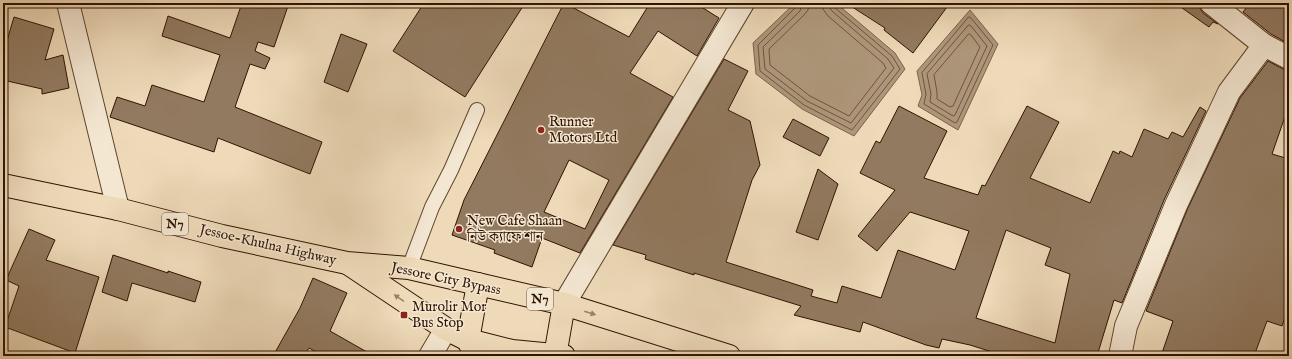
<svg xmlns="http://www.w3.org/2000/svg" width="1292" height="359" viewBox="0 0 1292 359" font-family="'IM FELL English','Noto Serif Bengali',serif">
	<rect width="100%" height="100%" fill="#eedab9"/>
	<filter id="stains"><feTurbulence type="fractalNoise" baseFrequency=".005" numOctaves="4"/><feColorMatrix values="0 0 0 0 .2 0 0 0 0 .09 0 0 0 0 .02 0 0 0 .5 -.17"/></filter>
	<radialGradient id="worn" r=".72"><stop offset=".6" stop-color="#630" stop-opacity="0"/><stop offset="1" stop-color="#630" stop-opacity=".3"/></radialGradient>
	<g fill="#ad967a" stroke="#7b6249">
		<path d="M795,3H836L895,53L905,69L854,136L802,109L756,74L753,43Z"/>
		<path d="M970,10L998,44L958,130L918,106L922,95L917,71Z"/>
	</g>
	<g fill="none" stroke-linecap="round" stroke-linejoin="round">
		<g stroke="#6e543d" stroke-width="1">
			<path d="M797,3L796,7L758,45L760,71L804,105L852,130L900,69L892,56L835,8L834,3"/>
			<path d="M802,3L800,11L763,47L765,69L807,101L851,123L894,68L888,59L832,11L829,7L828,3"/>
			<path d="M809,3L808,10L804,15L769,49L770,65L810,96L849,116L886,68L883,63L828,16L823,9L822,3"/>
			<path d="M969,17L971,18L993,45L957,122L955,123L924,104L926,94L922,73Z"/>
			<path d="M969,25L971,26L987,46L955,115L953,116L930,102L931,94L927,74Z"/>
			<path d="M969,34L971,35L980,47L953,106L950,107L937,99V92L934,75Z"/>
		</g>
	</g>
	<g fill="#927a60" stroke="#2f1300" fill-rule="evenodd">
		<path d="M242,3H289L274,47L258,42L255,51L270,58L265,69L250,64L235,107L322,142L310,174L218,138L214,152L110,117L117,97L145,106L152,85L204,102L220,55L162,36L168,16L230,38Z"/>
		<path d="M424,3H525L465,97L393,51Z"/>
		<path d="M564,3L629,37L650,3H695L719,18L697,56L658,31L630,73L673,97L580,253L542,238L532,267L494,253L495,250L452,235L464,200ZM569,160L609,180L585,229L544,212Z"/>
		<path d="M846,3H950L913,53L884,30L885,28Z"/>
		<path d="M1175,3H1199L1200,8L1203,13L1218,24L1213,22L1209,27Z"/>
		<path d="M1250,3H1289V44L1271,34L1243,12Z"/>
		<path d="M14,17L54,29L45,60L63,55L69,88L42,94V89L3,80V54Z"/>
		<path d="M341,34L367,44L348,92L324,82Z"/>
		<path d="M724,59L748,71L728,110L750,121L760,165L752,180L726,262L813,290L811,296L837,303L842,286L881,298L898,250L955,270L969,231L910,212L877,251L858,236L895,190L860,173L876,141L880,143L899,106L947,131L924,178L978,195L982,185L985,186L1027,106L1059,122L1030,178L1090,203L1113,151L1119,154L1120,151L1132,157L1144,129L1168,139L1172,132L1183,137L1200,107L1206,111L1164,200L1122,303L1114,300L1097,356H1005L970,345L942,339L939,348L926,345L863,322L860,332L794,315L801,306L694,273V275L645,259L646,255L613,245ZM1006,230L1051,248L1045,265L1070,274L1055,343L976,318Z"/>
		<path d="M1268,61L1283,69L1289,70V105L1272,154L1289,159V306L1282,326L1267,321L1254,356H1161L1173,321L1146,311L1187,210L1240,98Z"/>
		<path d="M793,119L829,138L820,156L783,137Z"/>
		<path d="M818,169L838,184L818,240L796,232Z"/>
		<path d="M29,229L55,240L46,260L99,277L75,353L5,327L19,286L6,280Z"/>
		<path d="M113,255L168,273V271L201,282L195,302L132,283L127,301L102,292Z"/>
		<path d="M313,278L347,293L330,331L374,356H324L309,348L304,356H273L300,308Z"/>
	</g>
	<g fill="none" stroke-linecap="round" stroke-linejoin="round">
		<g stroke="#5f452e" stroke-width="16">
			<path id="lane" d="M409,268L432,207L451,170L477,110"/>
		</g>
		<g stroke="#5f452e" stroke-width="24">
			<g id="street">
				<path d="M68,3L118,209"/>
				<path d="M1211,3L1264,45L1289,58"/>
				<path d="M564,304L743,3"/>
				<path d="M430,356L446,329"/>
				<path d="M1120,356L1126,326L1176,205L1229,92L1264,45"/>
			</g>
		</g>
		<g stroke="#2f1300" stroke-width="24">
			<g id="highway">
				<path d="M3,185L118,209L222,236L347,263L409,268L564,304L729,356"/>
				<path d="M349,264L446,329L468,340L512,351L564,356"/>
				<path d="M473,351L468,340L478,284"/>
				<path d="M555,356L564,304"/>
			</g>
		</g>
		<use href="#lane" stroke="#f4e7d2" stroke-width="14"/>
		<use href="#street" stroke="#f4e7d2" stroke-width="22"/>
		<use href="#highway" stroke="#eedab9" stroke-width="22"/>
	</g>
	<defs><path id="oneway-solid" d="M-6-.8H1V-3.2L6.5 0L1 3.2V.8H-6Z"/></defs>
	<g fill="#988066">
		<use href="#oneway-solid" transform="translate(399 298) rotate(-146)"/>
		<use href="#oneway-solid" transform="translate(590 313) rotate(17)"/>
	</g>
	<g fill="#8f2418" stroke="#f4e7d2" stroke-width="1.5">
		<circle cx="541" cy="130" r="4"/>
		<circle cx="459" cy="229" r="4"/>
		<rect x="400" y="311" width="8" height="8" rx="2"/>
	</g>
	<g text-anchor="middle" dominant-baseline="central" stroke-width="3" stroke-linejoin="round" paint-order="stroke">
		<g fill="#f4e7d2" stroke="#6a533f" stroke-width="1">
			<rect x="162" y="213" width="26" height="22" rx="3"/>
			<rect x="527" y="288" width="26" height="22" rx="3"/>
		</g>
		<g font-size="13" font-weight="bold" fill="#2f1300">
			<text x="175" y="224">N7</text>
			<text x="540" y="299">N7</text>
		</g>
		<g font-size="14" fill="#2f1300" stroke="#f4e7d2" text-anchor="start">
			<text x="549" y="122">Runner<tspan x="549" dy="16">Motors Ltd</tspan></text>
			<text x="467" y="221">New Cafe Shaan<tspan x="467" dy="16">নিউ ক্যাফে শান</tspan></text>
			<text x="412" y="307">Murolir Mor<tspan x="412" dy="16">Bus Stop</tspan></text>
		</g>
		<g font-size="14" fill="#2f1300" stroke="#f4e7d2">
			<text transform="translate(268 245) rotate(13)">Jessoe-Khulna Highway</text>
			<text transform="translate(446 279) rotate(12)">Jessore City Bypass</text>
		</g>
	</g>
	<rect width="1292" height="359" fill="none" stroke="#eedab9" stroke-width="16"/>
	<rect x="4" y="4" width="1284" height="351" fill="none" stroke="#2f1300" stroke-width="2"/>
	<rect x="8" y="8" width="1276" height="343" fill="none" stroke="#2f1300"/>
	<rect width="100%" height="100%" filter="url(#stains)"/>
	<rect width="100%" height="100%" fill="url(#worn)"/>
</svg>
